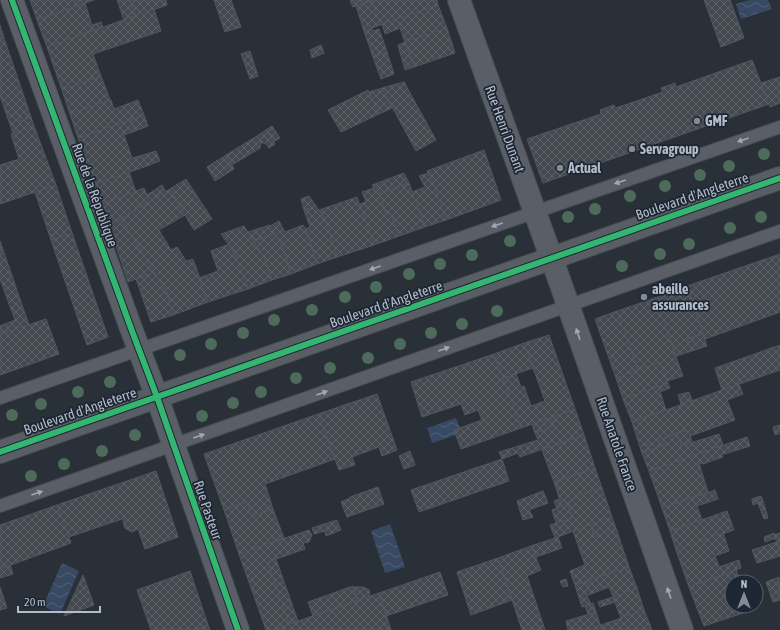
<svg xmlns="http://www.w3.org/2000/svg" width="780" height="630" viewBox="0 0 780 630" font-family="'Asap Condensed',sans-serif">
	<defs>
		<pattern id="water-waves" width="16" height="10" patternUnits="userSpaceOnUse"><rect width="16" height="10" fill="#384963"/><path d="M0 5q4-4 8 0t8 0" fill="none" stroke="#526178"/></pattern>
		<pattern id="building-cross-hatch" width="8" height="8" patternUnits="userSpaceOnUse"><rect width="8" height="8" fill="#444950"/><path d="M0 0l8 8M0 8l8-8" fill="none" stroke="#5d6168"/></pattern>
	</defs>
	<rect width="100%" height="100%" fill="#2a3038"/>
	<g fill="url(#water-waves)">
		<path d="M749,0H768L772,9L741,19L736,4Z"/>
		<path d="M456,418L462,433L432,443L427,428Z"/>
		<path d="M390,524L405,567L385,573L371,531Z"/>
		<path d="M62,563L79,571L60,614L43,606Z"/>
	</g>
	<g fill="url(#building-cross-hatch)" stroke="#52575f">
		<path d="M30,0H94L37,20Z"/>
		<path d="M117,0H130L136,16L124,20Z"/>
		<path d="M130,0H166L167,5L136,16Z"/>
		<path d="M214,0H231L241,27L225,32Z"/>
		<path d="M350,0H373L353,7Z"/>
		<path d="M373,0H437L438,5L380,25L372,1Z"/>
		<path d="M704,0H730L744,38L721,47Z"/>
		<path d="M372,1L380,25L364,31L356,6Z"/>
		<path d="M85,3L92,25L101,22L103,27L47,47L37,20Z"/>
		<path d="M438,5L447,28L405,42L400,28L385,34L382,24Z"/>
		<path d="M154,9L161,31L93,54L101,76L62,90L47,47Z"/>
		<path d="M0,25L5,41L0,42Z"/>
		<path d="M372,28L373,31L379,29L387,52L373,57L364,31Z"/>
		<path d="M447,28L455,53L414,67L405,42Z"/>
		<path d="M5,41L31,117L20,121L17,113L7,116L0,96V42Z"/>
		<path d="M405,42L414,67L405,70L398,45Z"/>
		<path d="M321,45L324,53L312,58L310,50Z"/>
		<path d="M250,51L258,76L250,79L241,54Z"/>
		<path d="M387,52L394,74L381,79L373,57Z"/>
		<path d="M752,60L769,104L543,183L527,139L601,114L600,110L614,105L616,108L663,92L661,88L675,83L676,87Z"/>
		<path d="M101,76L110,100L70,114L62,90Z"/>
		<path d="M780,77V103L770,107L761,83Z"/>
		<path d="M404,82L436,140L416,151L382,88Z"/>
		<path d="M382,88L392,108L379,114L369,92Z"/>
		<path d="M368,90L379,114L341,132L328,110Z"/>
		<path d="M110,100H111L114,109L138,100L144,115L78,138L70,114Z"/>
		<path d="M17,113L20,121L31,117L34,126L13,133L7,116Z"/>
		<path d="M144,115L148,126L135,131L131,120Z"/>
		<path d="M131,120L135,131L124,135L132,158L143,155L147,166L94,184L78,138Z"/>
		<path d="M34,126L56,185L0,204V165L19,159L11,134Z"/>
		<path d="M272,126L280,138L273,142L266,130Z"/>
		<path d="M266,130L275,144L269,148L265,143H261L257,136Z"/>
		<path d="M257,136L261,143L260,148L232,165L226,155Z"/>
		<path d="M484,150L501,200L446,220L434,185L427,171Z"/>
		<path d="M156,151L160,161L147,166L143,155Z"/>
		<path d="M226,155L234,169L215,181L207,167Z"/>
		<path d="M129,172L136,192L101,204L94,184Z"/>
		<path d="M404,173L409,183L379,194L377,187L374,188L372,185Z"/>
		<path d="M428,173L434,185L446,220L425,227L412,192L425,187L419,176Z"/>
		<path d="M186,179L197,196L180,207L170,189Z"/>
		<path d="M409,183L425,227L399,236L390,213L386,214L379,194Z"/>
		<path d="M56,185L72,233L51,240L35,192Z"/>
		<path d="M162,185L166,192L109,225L101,204L144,188L147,195Z"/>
		<path d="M377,187L386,214L390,213L399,236L374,245L360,204L366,202L362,192Z"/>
		<path d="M170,189L185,215L159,230L171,250L177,247L186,261L193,259L208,302L173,315L167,293L121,219Z"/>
		<path d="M197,196L212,219L194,230L180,207Z"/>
		<path d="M309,196L316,206L304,210L301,199Z"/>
		<path d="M357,197L374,245L337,257L325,219L319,210Z"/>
		<path d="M316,206L325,219L337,257L317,264L306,229L310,227L304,210Z"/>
		<path d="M121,219L154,272L128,282L109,225Z"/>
		<path d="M279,221L285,232L303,225L306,229L317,264L291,274L283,248L270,226Z"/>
		<path d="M270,225L275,234L254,241L248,232Z"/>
		<path d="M244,226L265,259L272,280L248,289L239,265L234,252L221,234Z"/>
		<path d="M72,233L108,337L87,345L51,240Z"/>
		<path d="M275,234L283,248L291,274L272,280L265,259L254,241Z"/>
		<path d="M0,241L29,325L1,334L2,336L0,337V326L15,320L0,279Z"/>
		<path d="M229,244L239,265L248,289L208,302L199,278L218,271L211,251Z"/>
		<path d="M780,254V312L705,339L687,286Z"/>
		<path d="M154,272L167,293L173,315L151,322L136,279Z"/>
		<path d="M687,286L703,334L687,339L692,351L676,356L655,298Z"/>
		<path d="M655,298L683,376L667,381L660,362L638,370L617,311Z"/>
		<path d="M617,311L638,370L616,378L595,319Z"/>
		<path d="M46,319L59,354L0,375V337L2,336L1,334Z"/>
		<path d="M703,334L707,346L692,351L687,339Z"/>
		<path d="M549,335L575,409L521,428L503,378L516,374L521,387L524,386L531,406L545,401L524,343Z"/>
		<path d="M524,343L533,368L503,378L494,354Z"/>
		<path d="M780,345V370L722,390L715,368Z"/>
		<path d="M494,354L521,428L461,449L454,430L482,420L478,410L465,415L461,404L422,417L411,382Z"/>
		<path d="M660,362L668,383L623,399L616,378Z"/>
		<path d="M668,383L670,388L660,392L666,410L632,422L623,399Z"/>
		<path d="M739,384L743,394L727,400L735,420L690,436L688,430L640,447L632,422Z"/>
		<path d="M689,392L692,400L681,404L678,395Z"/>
		<path d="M377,394L397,450L382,456L379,447L352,457L355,465L339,470L318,414Z"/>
		<path d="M575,409L584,435L520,457L518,453L502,459L499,452L538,440L535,433L554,426L551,418Z"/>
		<path d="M318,414L335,459L265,484L273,509L252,517L247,502L224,510L204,454Z"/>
		<path d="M551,418L554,426L535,433L532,424Z"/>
		<path d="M780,425V433L775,435L773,427Z"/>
		<path d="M688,430L692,441L681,446L677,433Z"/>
		<path d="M677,433L681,446L719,434L723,445L649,471L642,453L666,444L664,438Z"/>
		<path d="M584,435L595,468L554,482L542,450Z"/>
		<path d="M747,437L750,446L721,455L723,457L703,464L699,463L708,492L662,508L649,471Z"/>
		<path d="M664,438L666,444L642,453L640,447Z"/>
		<path d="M410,451L415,465L404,469L399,456Z"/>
		<path d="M502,459L509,481L419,512L411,490Z"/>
		<path d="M595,468L602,488L579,496L562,506L554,482Z"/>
		<path d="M156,471L178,537L145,549L138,529L132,532L125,528L123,521L125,518L69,537L57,505Z"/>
		<path d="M378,487L384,504L347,517L341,502L350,498V497Z"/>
		<path d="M602,488L612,517L555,538L550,525L572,518L567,503L584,493Z"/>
		<path d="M715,490L718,499L697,506L702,520L670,531L662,508Z"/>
		<path d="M543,491L548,503L529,510L533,517L523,520L517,501Z"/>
		<path d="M761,496L762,498L752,501V499Z"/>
		<path d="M762,498L763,501L753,505L752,501Z"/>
		<path d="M559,499L562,506L557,508L554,501Z"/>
		<path d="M763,501L768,518L764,519L758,503Z"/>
		<path d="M247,502L252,517L273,509L284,538L239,554L224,510Z"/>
		<path d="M567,503L572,518L556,523L552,510Z"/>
		<path d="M57,505L71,543L0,569V525Z"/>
		<path d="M727,511L734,530L676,550L670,531Z"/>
		<path d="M612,517L616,528L594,537L590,525Z"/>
		<path d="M337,520L341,530L326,536L325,531L314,534L312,528Z"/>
		<path d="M590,525L594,537L616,528L629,567L575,585L570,571L585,565L573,531Z"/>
		<path d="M309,530L312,535L309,542L303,543L305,549L268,562L289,624L274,630H266L239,554Z"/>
		<path d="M723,533L729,551L715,556L719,567L739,560L741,568L689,587L676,550Z"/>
		<path d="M774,533L776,538L765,542L764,537Z"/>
		<path d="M780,533V551L774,535Z"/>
		<path d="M558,537L562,548L536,557L531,546Z"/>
		<path d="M777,542L780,551V556L757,563L752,550Z"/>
		<path d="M531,546L541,570L527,576L545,630H522L498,558Z"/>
		<path d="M498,558L512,600L471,615L457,572Z"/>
		<path d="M276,559L298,621L289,624L268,562Z"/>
		<path d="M10,565L13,574L0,578V569Z"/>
		<path d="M629,567L637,588L613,597L609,587L591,594L586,581Z"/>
		<path d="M736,570L741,582H732V606H744L746,612L704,626L689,587Z"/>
		<path d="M190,571L208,625L195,630H151L137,590Z"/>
		<path d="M440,572L448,595L386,616L379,593Z"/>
		<path d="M83,575L94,605L64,616Z"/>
		<path d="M779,577L780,600L773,602L766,582Z"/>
		<path d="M566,579L568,586L563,587L560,581Z"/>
		<path d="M586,581L591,594L587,596L591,604L582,607L575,585Z"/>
		<path d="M353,586L358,601L313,616L308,602Z"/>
		<path d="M0,587L7,608L0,610Z"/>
		<path d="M354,587H363L369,590L370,596L358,601Z"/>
		<path d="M637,588L644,610L621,618L613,597Z"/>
		<path d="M379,593L391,630H274L298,621Z"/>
		<path d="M613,597L615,602L600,607L598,602Z"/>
		<path d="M593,603L596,612L588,614L585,606Z"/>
		<path d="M644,610L652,630H602L601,625Z"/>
		<path d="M596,612L602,630H568L566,621Z"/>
		<path d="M208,625L210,630H195Z"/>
	</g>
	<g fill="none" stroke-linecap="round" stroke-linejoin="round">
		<g stroke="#484c53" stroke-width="14">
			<g id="lane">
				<path d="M0,398L780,127"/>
				<path d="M0,506L780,231"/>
			</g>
		</g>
		<g stroke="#484c53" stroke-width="24">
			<g id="street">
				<path d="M12,0L132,331L157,397L238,630"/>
				<path d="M459,0L560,282L682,630"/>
			</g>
		</g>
		<g stroke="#484c53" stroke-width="24">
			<path id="secondary" d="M0,452L780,178"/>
		</g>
		<use href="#lane" stroke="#5a5e66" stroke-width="12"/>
		<use href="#street" stroke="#5a5e66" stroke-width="22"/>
		<use href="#secondary" stroke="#595d64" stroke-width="22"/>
		<g stroke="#1d2633" stroke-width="8">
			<g id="cycleway">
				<path d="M12,0L132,331L157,397L238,630"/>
				<path d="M0,452L780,178"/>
			</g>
		</g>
		<use href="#cycleway" stroke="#33b770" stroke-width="6"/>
	</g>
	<g fill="#4e6a5a">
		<circle cx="764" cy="154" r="6"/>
		<circle cx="729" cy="166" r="6"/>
		<circle cx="700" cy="175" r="6"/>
		<circle cx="665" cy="186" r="6"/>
		<circle cx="630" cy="196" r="6"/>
		<circle cx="595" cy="209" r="6"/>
		<circle cx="568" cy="217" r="6"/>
		<circle cx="761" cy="217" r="6"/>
		<circle cx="730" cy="228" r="6"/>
		<circle cx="510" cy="241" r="6"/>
		<circle cx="689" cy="244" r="6"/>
		<circle cx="660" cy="254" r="6"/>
		<circle cx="472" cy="255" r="6"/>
		<circle cx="440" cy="264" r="6"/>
		<circle cx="622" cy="266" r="6"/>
		<circle cx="409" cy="274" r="6"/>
		<circle cx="376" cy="287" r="6"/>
		<circle cx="345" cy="297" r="6"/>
		<circle cx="312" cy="310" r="6"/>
		<circle cx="497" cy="311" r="6"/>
		<circle cx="274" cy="320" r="6"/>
		<circle cx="462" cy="324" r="6"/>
		<circle cx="243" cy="333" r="6"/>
		<circle cx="431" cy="333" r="6"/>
		<circle cx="211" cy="344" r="6"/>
		<circle cx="400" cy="344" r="6"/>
		<circle cx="180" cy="355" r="6"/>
		<circle cx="368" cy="358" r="6"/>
		<circle cx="330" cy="368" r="6"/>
		<circle cx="296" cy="378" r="6"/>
		<circle cx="110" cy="382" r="6"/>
		<circle cx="78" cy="392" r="6"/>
		<circle cx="261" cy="392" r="6"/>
		<circle cx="233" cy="403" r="6"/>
		<circle cx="41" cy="404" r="6"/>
		<circle cx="12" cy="415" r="6"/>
		<circle cx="202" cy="416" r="6"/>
		<circle cx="135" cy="435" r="6"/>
		<circle cx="102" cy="451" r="6"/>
		<circle cx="64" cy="464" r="6"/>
		<circle cx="31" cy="476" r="6"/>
	</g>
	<defs><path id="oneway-solid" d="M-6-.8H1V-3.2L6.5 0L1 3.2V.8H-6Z"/></defs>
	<g fill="#a2a9b5">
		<use href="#oneway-solid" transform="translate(743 140) rotate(161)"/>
		<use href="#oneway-solid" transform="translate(620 182) rotate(161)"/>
		<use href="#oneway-solid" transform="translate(497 225) rotate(161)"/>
		<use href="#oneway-solid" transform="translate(375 268) rotate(161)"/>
		<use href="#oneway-solid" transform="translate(578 334) rotate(-109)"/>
		<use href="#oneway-solid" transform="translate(444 349) rotate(-20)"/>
		<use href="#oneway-solid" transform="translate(322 393) rotate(-20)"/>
		<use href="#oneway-solid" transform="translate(199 436) rotate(-19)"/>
		<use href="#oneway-solid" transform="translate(37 493) rotate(-19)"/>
		<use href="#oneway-solid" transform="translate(669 593) rotate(-109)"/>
	</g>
	<g fill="#848b96" stroke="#1d2633" stroke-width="1.5">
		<circle cx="697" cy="121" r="4"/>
		<circle cx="632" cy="149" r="4"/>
		<circle cx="560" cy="168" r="4"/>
		<circle cx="644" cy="297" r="4"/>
	</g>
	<g text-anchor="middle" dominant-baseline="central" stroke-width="3.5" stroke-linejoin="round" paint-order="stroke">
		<g font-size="14" font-weight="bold" fill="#b4bcc9" stroke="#1d2633" text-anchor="start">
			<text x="705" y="121">GMF</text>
			<text x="640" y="149">Servagroup</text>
			<text x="568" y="168">Actual</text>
			<text x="652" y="289">abeille<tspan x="652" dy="16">assurances</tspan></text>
		</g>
		<g font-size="14" fill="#b4bcc9" stroke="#1d2633">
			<text transform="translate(505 129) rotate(70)">Rue Henri Dunant</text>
			<text transform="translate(95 195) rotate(70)">Rue de la République</text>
			<text transform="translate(692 196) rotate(-19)">Boulevard d'Angleterre</text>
			<text transform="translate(386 304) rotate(-19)">Boulevard d'Angleterre</text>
			<text transform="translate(80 411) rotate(-19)">Boulevard d'Angleterre</text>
			<text transform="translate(617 444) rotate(71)">Rue Anatole France</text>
			<text transform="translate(208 510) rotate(71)">Rue Pasteur</text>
		</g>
	</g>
	<g transform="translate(744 594)"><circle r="19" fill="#1d2633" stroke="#59626f"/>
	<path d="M0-3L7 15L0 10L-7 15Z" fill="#848b96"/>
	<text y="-6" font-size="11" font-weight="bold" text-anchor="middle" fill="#b4bcc9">N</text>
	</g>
	<path d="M18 606v6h82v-6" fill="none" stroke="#b4bcc9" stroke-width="2"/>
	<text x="24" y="606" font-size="12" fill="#b4bcc9" stroke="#1d2633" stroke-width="3" paint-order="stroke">20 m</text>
</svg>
